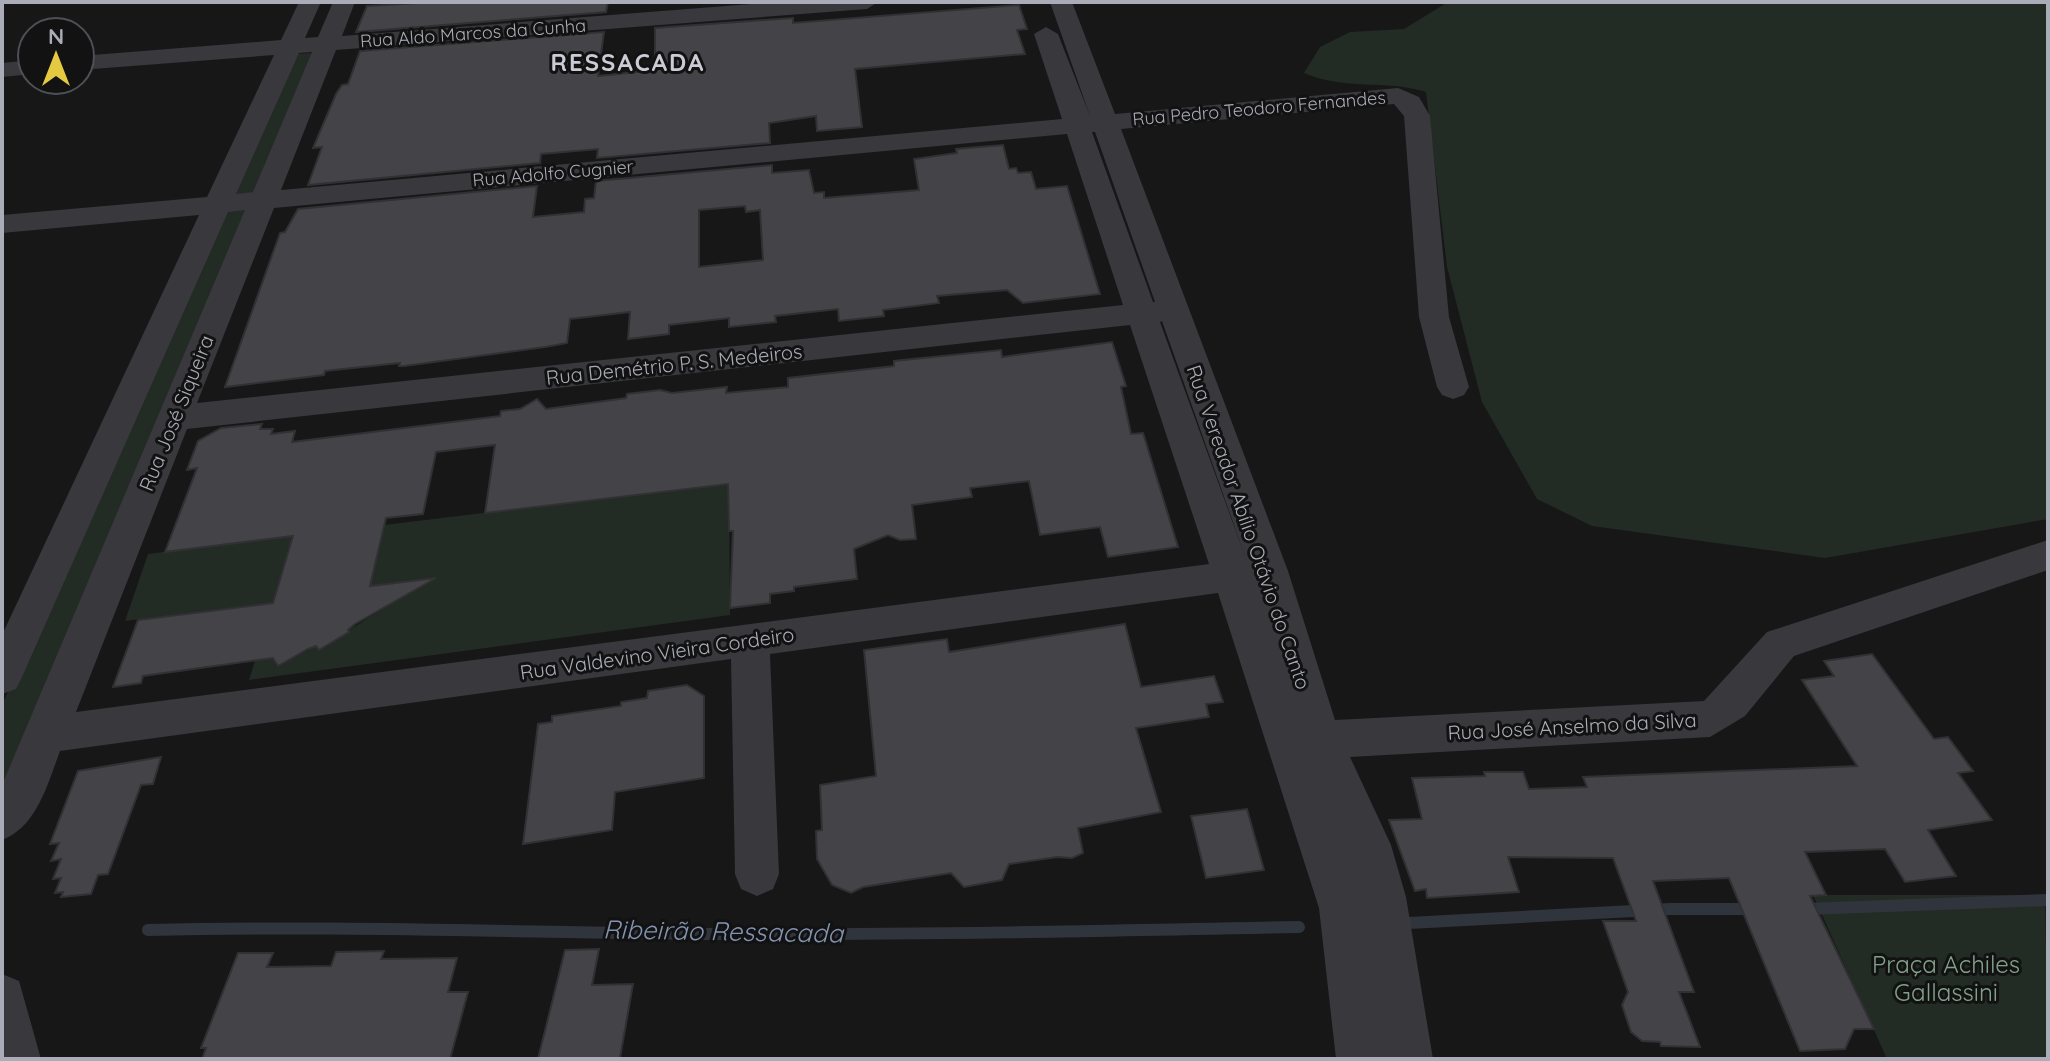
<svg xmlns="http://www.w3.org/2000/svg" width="2050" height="1061" viewBox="0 0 2050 1061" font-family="Quicksand,sans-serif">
	<rect width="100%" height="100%" fill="#171718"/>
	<g fill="#232b25">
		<path d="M1448,2H2048V519L1825,558L1592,526L1537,499L1482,402L1447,267L1426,92C1384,79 1346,91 1304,73L1320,47L1350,32L1404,29Z"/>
		<path d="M314,53L256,192L231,195L294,54Z"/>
		<path d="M249,208L2,799V705L224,210Z"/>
		<path d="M729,483L730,615L249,680L262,638L278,666L316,646L319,649L392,603L396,582L370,586L384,525Z"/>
		<path d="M293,536L273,603L125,621L148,554Z"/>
		<path d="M1813,895H2045L2048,1059H1887Z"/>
	</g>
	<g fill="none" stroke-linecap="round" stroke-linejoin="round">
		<g stroke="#30353d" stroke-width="12">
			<path d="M1806,909L2048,900"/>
			<path d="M1409,923L1671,909H1754"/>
			<path d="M148,930C338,925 527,933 717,934C911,935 1105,931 1299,927"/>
		</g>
	</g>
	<g fill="#444448" stroke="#313134" stroke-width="2" fill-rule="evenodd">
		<path d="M434,2H608L606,12L356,32L367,6Z"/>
		<path d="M1019,5L1027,29L1017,30L1025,54L855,69L862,127L817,131L816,116L769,123L770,143L597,158L598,149L541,154L540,163L308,185L322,147L313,148L336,94L342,85L348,84L360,51L604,32L598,76L655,70V28L793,18V23Z"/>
		<path d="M1003,145L1009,169L1016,168L1018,173L1031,172L1036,189L1067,186L1100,294L1023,303L1007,290L937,296L939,303L883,310L884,316L839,321L838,309L775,316L776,322L729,327V318L669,325V334L628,339L630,312L570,319L567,343L545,347L404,366H399L400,363L325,371L324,375L225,387L280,233L285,232L298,209L537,186L533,217L584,212L585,199L594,198L596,181L772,165V173L809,170L814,193L824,192V198L919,190L914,159L957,153L956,149ZM745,206L746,212L760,210L763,260L699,267V210Z"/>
		<path d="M1112,342L1126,386L1121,387L1131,434L1143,433L1178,547L1108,557L1100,527L1040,535L1029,481L970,488L972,497L912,505L916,539L900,540L888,535L854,549L857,579L794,587V591L770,594V603L730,608L733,531H729L728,484L485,513L495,445L436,452L423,514L386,518L370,586L436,578L355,624L348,630L349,632L319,650L316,646L308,649L278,666L273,658L143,676L141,683L113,687L138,620L273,603L293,536L165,552L197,468L187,470L198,441L221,428L262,424L260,429H273L271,434L295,431L292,442L500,416L501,411L520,409L537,399L546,409L626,398L627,394L660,390L672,393L727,387L726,393L788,387V378L894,366V361L1001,350L1002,357Z"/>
		<path d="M1125,624L1141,687L1214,676L1223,702L1206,704L1209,717L1136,728L1161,812L1078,828L1083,853L1072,858L1057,857L1009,864L1002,880L964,887L951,873L863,887L851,893L832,885L817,859L816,831L822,830L820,785L876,776L864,650L947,639L949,652Z"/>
		<path d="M1872,654L1934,739L1948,737L1973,771L1958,773L1992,820L1928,830L1956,876L1905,882L1885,849L1805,852L1826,895L1810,896L1874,1029H1854L1845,1049L1800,1051L1729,878L1653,881L1694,992H1679L1700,1047L1661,1046L1660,1042L1642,1041L1631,1032L1622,1005L1628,992L1603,921H1636L1613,858L1508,857L1519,892L1427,898L1426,889L1415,891L1389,820L1422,819L1412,778L1485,776L1484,772H1523L1529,789L1587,787L1583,777L1857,766L1802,680L1834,676L1824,661Z"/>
		<path d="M687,685L704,696V778L615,792L612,830L523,844L538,724L552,722V716L621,706V702L647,698L648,691Z"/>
		<path d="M161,757L153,784L141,785L108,874L98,875L91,894L61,897L63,892L55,893L61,878L53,879L61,859L51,861L59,843L50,844L78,771Z"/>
		<path d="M1247,809L1264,870L1206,878L1191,816Z"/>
		<path d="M599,949L592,985L633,984L620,1058L538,1059L565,950Z"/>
		<path d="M384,951L381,959L457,958L448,992H468L450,1059H202L206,1048H201L238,953H273L267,967L331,966L336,952Z"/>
	</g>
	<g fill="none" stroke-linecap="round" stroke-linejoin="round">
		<g fill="#38383d" fill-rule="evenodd">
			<path d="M299,2H321L305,38L318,37L333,2H355L342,36L778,2H878L867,9L336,50L281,190L1062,119L1034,34L1046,27L1058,34L1090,116L1050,2H1072L1115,114L1398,88L1419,97L1430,116L1449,317L1469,387L1464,395L1453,399L1442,395L1437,387L1419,317L1404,116L1394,104L1121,129L1288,571L1335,720L1704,701L1767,632L2048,540V570L1794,656L1745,716L1710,737L1350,757L1391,845L1406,897L1433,1059H1336L1319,908L1218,593L770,654L779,874L773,889L757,896L741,889L735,874L731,659L60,751C48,783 37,827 2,840V785L245,210L228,212L22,677L16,689L2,694V635L199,215L2,233V215L207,197L274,55L80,70V56L281,40ZM312,52L253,192L236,194L299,53ZM1092,132H1095L1155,302H1153ZM1067,134L1123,305L197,403L274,208ZM1162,321L1246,559L1160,322ZM1130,325L1209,564L76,712L187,429Z"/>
			<path d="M32,60V74L2,77V63Z"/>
			<path d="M2,974L19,981L41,1059H2Z"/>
		</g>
	</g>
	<g text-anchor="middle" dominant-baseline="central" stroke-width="6" stroke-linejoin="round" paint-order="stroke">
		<g font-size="18" fill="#aaacb7" stroke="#121213">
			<text transform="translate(473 33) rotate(-4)">Rua Aldo Marcos da Cunha</text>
			<text transform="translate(1259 108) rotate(-5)">Rua Pedro Teodoro Fernandes</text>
			<text transform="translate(553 173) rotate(-5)">Rua Adolfo Cugnier</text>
		</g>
		<g font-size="20" fill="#aaacb7" stroke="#121213">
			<text transform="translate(674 364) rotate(-6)">Rua Demétrio P. S. Medeiros</text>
			<text transform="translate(176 413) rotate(-68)">Rua José Siqueira</text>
			<text transform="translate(1249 527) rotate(71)">Rua Vereador Abílio Otávio do Canto</text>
			<text transform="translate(657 653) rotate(-8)">Rua Valdevino Vieira Cordeiro</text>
			<text transform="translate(1572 726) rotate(-3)">Rua José Anselmo da Silva</text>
		</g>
		<g font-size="24" font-weight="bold" letter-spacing="2" fill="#cacbd4" stroke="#121213">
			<text x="628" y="62">RESSACADA</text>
		</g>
		<g font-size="24" fill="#82a189" stroke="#121213">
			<text x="1946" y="964">Praça Achiles<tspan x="1946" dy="28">Gallassini</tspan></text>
		</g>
		<g font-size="26" font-style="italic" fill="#8393b0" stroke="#121213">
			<text transform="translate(723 931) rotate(1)">Ribeirão Ressacada</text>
		</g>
	</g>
	<rect width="2050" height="1061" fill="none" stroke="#aaacb7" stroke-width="8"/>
	<g transform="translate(56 56)"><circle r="38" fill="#121213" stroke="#4f5055" stroke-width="2"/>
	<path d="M0-6L14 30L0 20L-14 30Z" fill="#e4c942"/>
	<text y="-12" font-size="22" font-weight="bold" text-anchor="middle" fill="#aaacb7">N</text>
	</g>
</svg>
